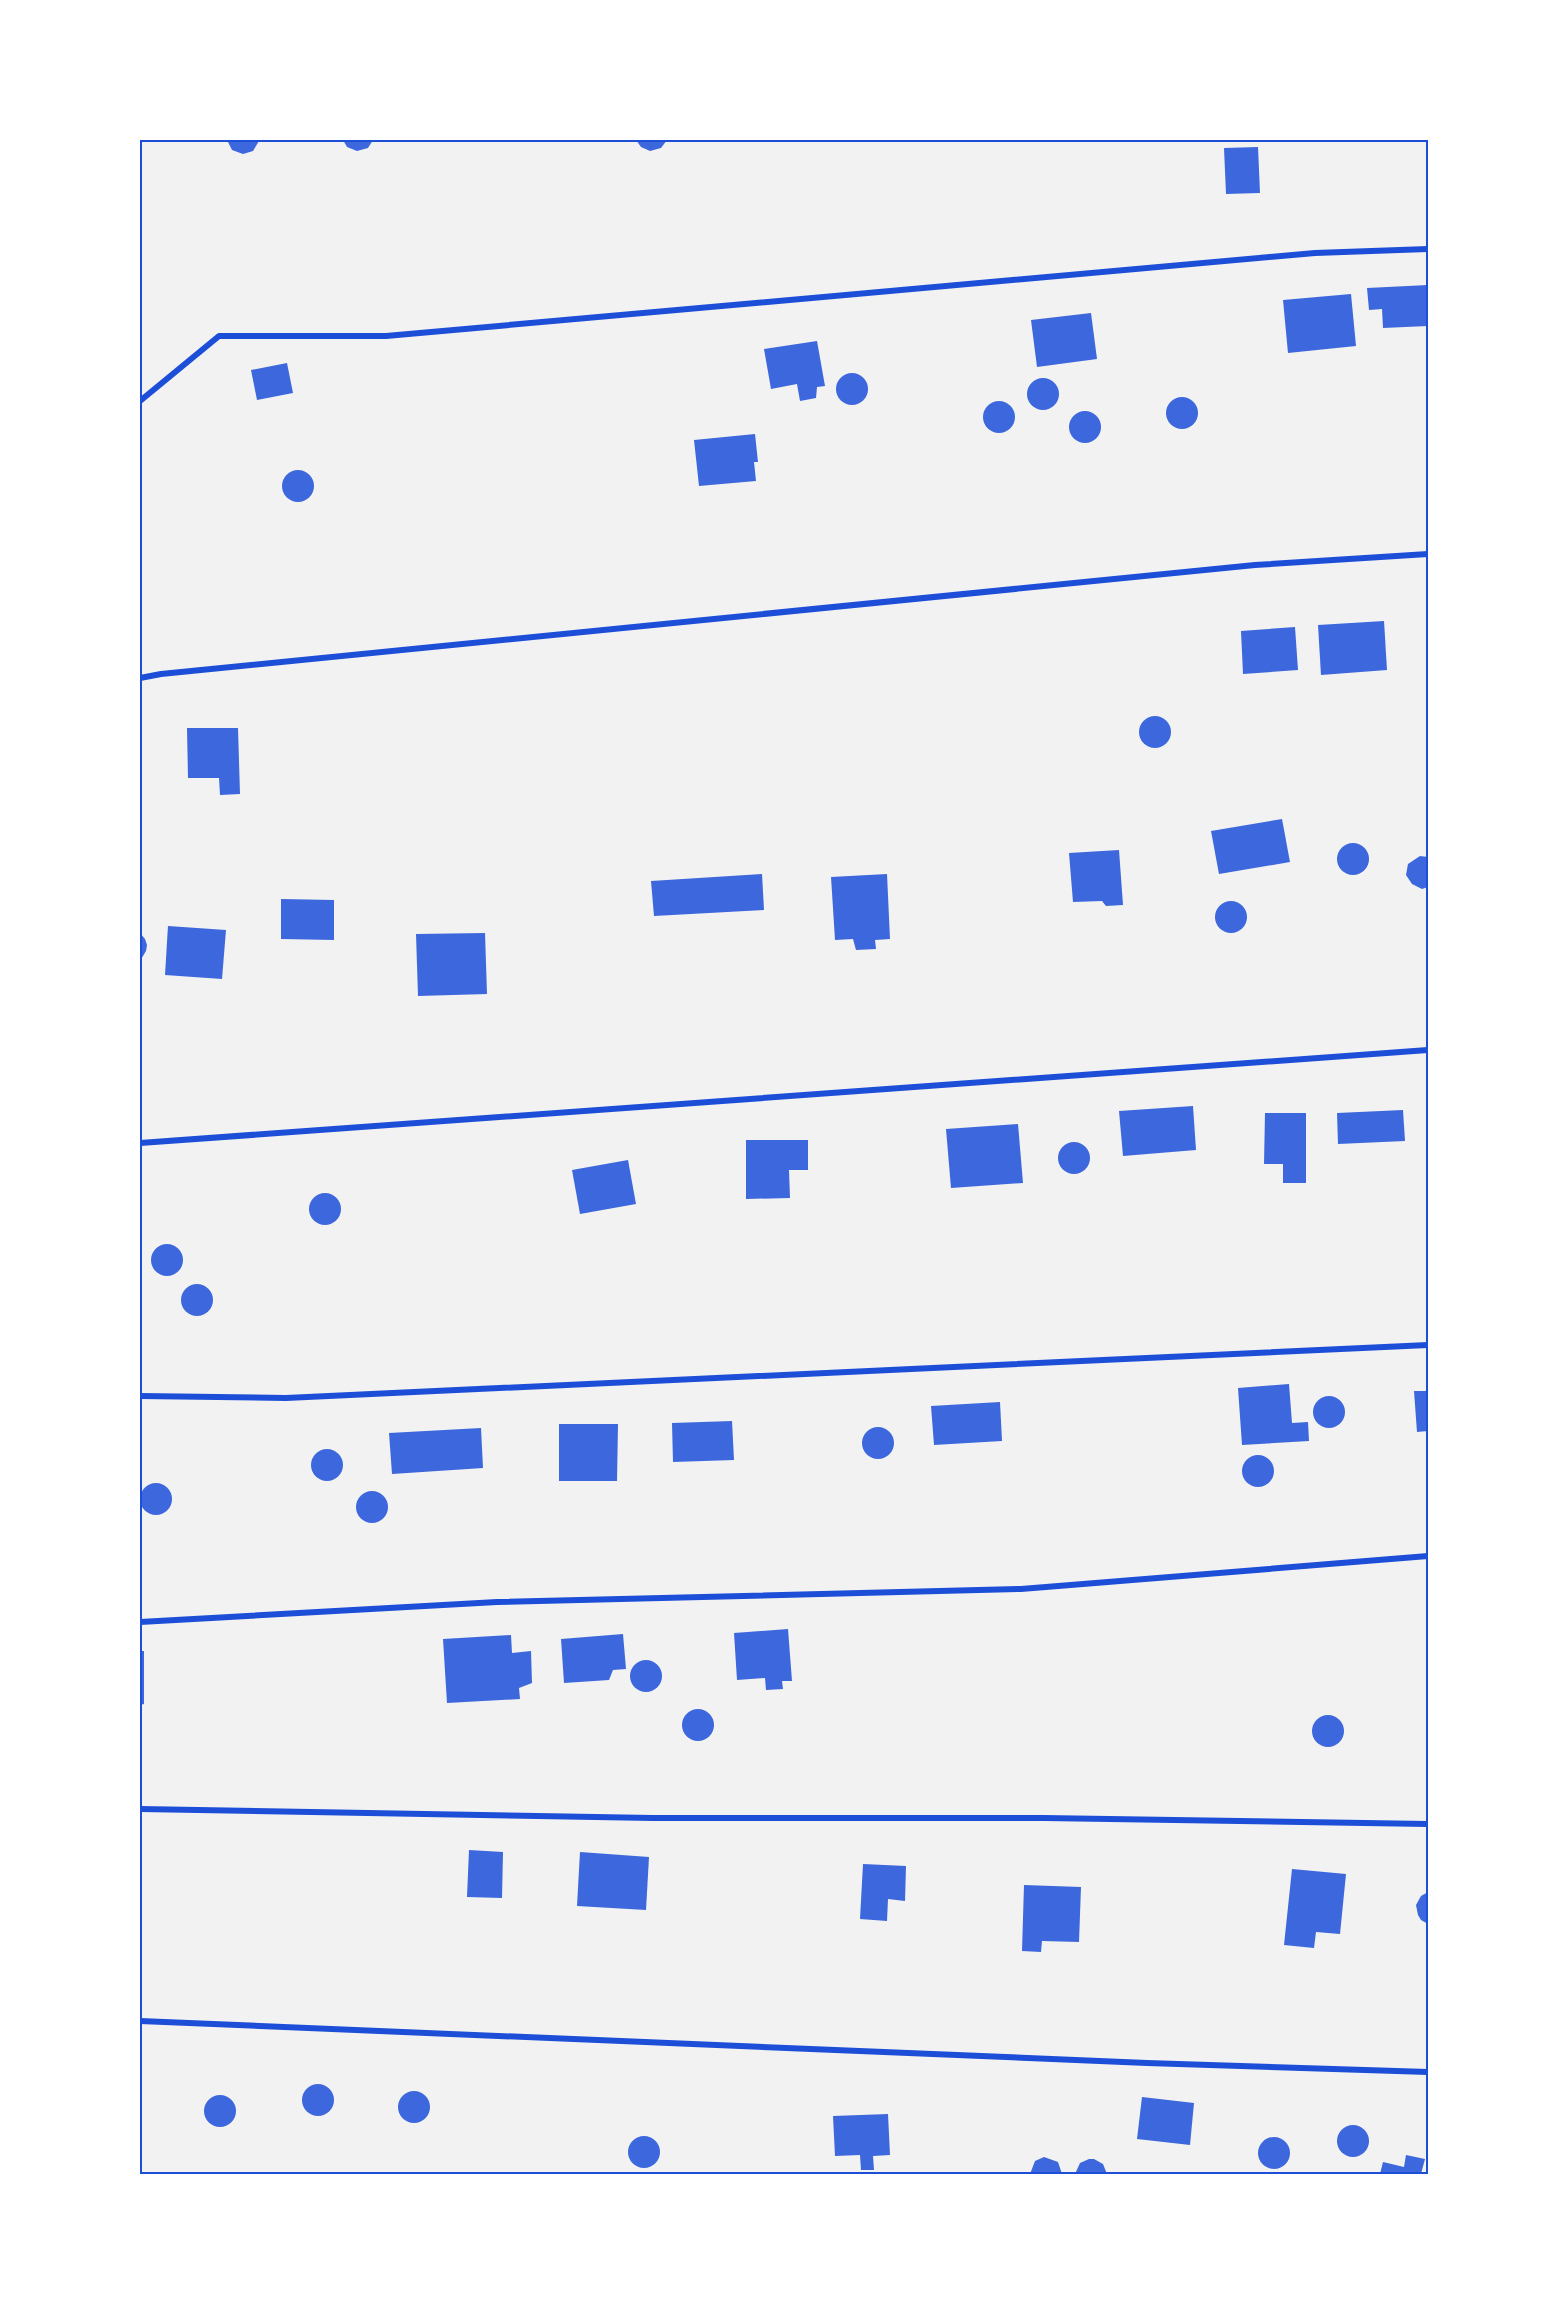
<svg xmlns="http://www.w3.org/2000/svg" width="1568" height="2314" viewBox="0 0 1568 2314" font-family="'Space Grotesk',sans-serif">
	<rect width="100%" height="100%" fill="#f2f2f2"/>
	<g fill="#3d67dc">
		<path d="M227,140H259V141L253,151L243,154L232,150Z"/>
		<path d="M343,140H373L368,148L357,151L347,147Z"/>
		<path d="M636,140H667L661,148L650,151L641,147Z"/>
		<path d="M1258,147L1260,193L1226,194L1224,148Z"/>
		<path d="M1428,285V326L1383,328L1382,309L1369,310L1367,288Z"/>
		<path d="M1351,294L1356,346L1288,353L1283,300Z"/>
		<path d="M1091,313L1097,359L1037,367L1031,320Z"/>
		<path d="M817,341L825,386L817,387L816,398L800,401L797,384L771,389L764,349Z"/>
		<path d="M287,363L293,393L257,400L251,370Z"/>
		<circle cx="852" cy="389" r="16"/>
		<circle cx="1043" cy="394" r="16"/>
		<circle cx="1182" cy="413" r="16"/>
		<circle cx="999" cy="417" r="16"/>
		<circle cx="1085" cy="427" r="16"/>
		<path d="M755,434L758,462H754L756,481L699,486L694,440Z"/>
		<circle cx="298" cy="486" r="16"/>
		<path d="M1384,621L1387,670L1321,675L1318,625Z"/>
		<path d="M1295,627L1298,670L1243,674L1241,631Z"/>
		<circle cx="1155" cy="732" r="16"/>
		<path d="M187,728H238L240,794L220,795L219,778H188Z"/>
		<path d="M1282,819L1290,862L1219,874L1211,831Z"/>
		<circle cx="1353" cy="859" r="16"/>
		<path d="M1119,850L1123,905L1106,906L1102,901L1073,902L1069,853Z"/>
		<path d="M1420,856L1428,857V887L1422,889L1412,884L1406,875L1408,864Z"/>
		<path d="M762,874L764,910L654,916L651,881Z"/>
		<path d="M887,874L890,939L875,940L876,949L856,950L853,939L835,940L831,877Z"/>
		<path d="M281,899L334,900V940L281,939Z"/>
		<circle cx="1231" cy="917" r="16"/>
		<path d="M168,926L226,930L222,979L165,975Z"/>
		<path d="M140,933L145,939L147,945L146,951L140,961Z"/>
		<path d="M485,933L487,994L418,996L416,934Z"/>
		<path d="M1193,1106L1196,1150L1123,1156L1119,1111Z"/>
		<path d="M1403,1110L1405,1141L1338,1144L1337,1113Z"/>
		<path d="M1265,1113H1306V1183H1283V1164H1264Z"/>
		<path d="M1018,1124L1023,1183L951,1188L946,1129Z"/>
		<path d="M746,1140H808V1170H789L790,1198L746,1199Z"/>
		<circle cx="1074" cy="1158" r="16"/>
		<path d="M628,1160L636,1204L580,1214L572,1170Z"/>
		<circle cx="325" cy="1209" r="16"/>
		<circle cx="167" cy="1260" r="16"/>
		<circle cx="197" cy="1300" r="16"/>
		<path d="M1289,1384L1292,1423L1308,1422L1309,1441L1242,1445L1238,1388Z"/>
		<path d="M1414,1391H1428V1431L1417,1432Z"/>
		<circle cx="1329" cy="1412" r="16"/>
		<path d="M1000,1402L1002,1441L934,1445L931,1406Z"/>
		<path d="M732,1421L734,1460L673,1462L672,1423Z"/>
		<path d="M559,1424H618L617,1481H559Z"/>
		<circle cx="878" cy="1443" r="16"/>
		<path d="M481,1428L483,1468L392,1474L389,1433Z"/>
		<circle cx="327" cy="1465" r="16"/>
		<circle cx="1258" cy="1471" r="16"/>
		<circle cx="156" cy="1499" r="16"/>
		<circle cx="372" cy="1507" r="16"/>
		<path d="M788,1629L792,1681H782L783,1689L766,1690L765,1678L737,1680L734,1633Z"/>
		<path d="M623,1634L626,1669L613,1670L609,1680L564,1683L561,1639Z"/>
		<path d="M511,1635L512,1653L531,1651L532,1683L519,1688L520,1699L447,1703L443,1639Z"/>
		<path d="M140,1651H144V1704L140,1705Z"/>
		<circle cx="646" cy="1676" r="16"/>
		<circle cx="698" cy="1725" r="16"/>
		<circle cx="1328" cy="1731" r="16"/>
		<path d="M469,1850L503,1852L502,1898L467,1897Z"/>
		<path d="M580,1852L649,1857L646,1910L577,1906Z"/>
		<path d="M863,1864L906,1866L905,1901L888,1899L887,1921L860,1919Z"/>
		<path d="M1292,1869L1346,1874L1340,1934L1316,1932L1314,1948L1284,1945Z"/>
		<path d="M1024,1885L1081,1887L1079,1942L1042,1941L1041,1952L1022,1951Z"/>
		<path d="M1428,1892V1924L1421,1920L1418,1915L1416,1905L1421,1896Z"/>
		<circle cx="318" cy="2100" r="16"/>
		<circle cx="414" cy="2107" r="16"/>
		<circle cx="220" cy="2111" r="16"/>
		<path d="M1142,2097L1194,2103L1190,2145L1137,2139Z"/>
		<path d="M888,2114L890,2155L873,2156L874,2170H861L860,2155L835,2156L833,2116Z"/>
		<circle cx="1353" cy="2141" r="16"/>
		<circle cx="644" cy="2152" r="16"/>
		<circle cx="1274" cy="2153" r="16"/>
		<path d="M1406,2155L1425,2159L1421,2174H1380L1383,2162L1404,2167Z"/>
		<path d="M1044,2157L1058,2162L1062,2174H1030L1035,2161Z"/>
		<path d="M1089,2159H1094L1103,2164L1107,2174H1075L1080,2163Z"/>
	</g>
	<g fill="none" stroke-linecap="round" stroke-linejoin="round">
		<g stroke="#1d4ed8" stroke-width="6">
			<path d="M140,401L219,336H386L1315,253L1428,249"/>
			<path d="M140,678L161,674L1255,565L1428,554"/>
			<path d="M140,1143L1428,1050"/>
			<path d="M140,1396L286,1398L1428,1345"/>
			<path d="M140,1622L497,1602L1021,1589L1428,1556"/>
			<path d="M140,1809L653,1818H1044L1428,1824"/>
			<path d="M140,2021L1147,2063L1428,2072"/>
		</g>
	</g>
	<rect width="1568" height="2314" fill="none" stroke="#ffffff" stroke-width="282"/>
	<rect x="141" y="141" width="1286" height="2032" fill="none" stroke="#1d4ed8" stroke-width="2"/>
</svg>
